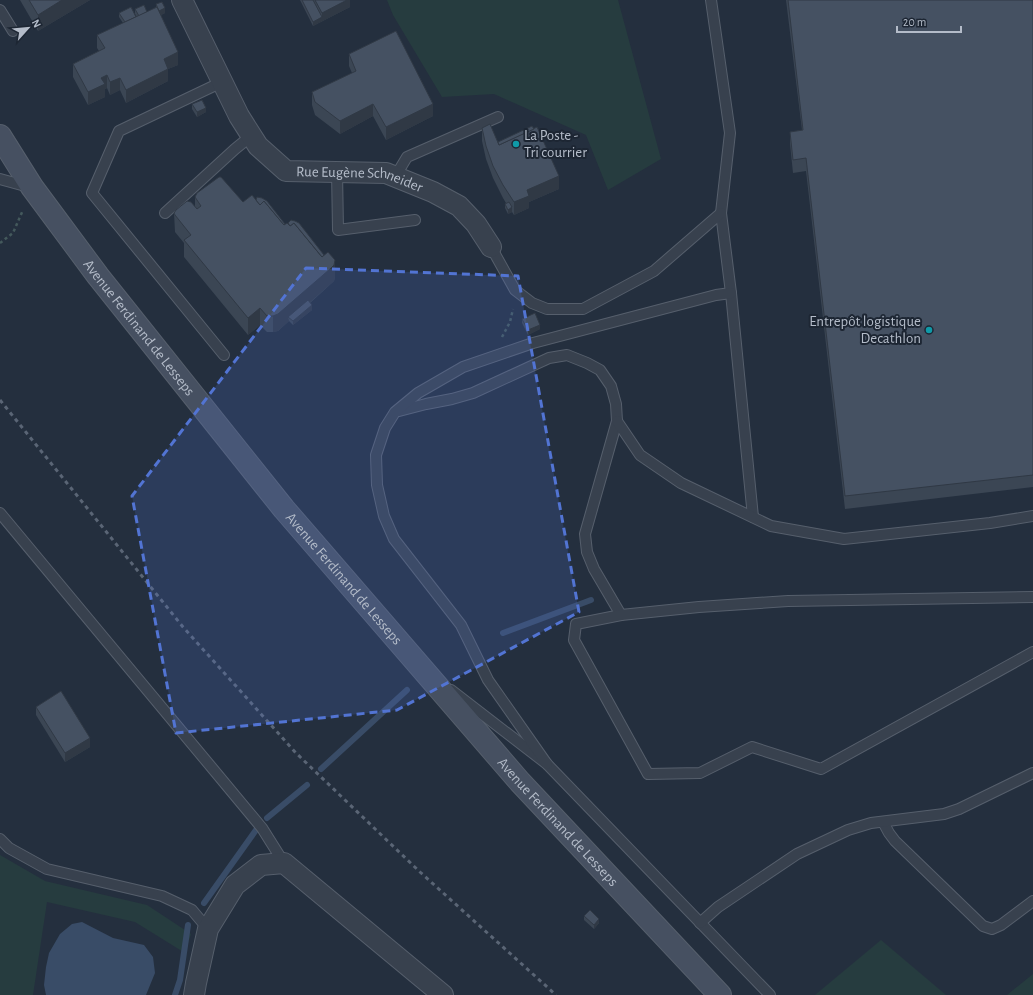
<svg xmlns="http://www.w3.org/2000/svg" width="1033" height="995" viewBox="0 0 1033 995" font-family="'Alegreya Sans',sans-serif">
	<rect width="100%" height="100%" fill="#242f3e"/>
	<g fill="#263c3f">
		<path d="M387,0H618L661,159L608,190L586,135L494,94L442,97L393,15Z"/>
		<path d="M0,855L45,881L147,905L191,934L185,953L135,922L47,902L33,995H0Z"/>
		<path d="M881,940L946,995H815Z"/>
		<path d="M1033,974V995H1007Z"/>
	</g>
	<path fill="#394c67" d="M82,922L113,938L144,945L153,957L155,973L146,995H46L44,985L46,967L49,953L60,934L72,924Z"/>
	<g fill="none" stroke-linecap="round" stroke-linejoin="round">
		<g stroke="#394c67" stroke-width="6">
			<path d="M503,633L591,600"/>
			<path d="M321,769L407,690"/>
			<path d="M267,818L307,785"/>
			<path d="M204,903L256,830"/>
			<path d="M175,995L180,980L188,925"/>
		</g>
		<g stroke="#565f6c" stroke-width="12">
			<g id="lane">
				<path d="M711,0L730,133L721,213L731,293L753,517"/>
				<path d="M0,10L13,31"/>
				<path d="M222,82L119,131L92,193L224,355"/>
				<path d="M337,171L338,230L415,220"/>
				<path d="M395,177L407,157L498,117"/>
				<path d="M0,179L29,187"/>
				<path d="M165,213L235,149L251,136"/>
				<path d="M491,247L515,290L532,303L547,309H583L654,271L721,213"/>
				<path d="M399,411L426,404L452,399L473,393L549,358L567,355L587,363L600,370L611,386L616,404L617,421L585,534L587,552L594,569L621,615"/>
				<path d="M617,421L640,455L681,483L771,526L844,539L990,523L1033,516"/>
				<path d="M0,513L262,828L284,863"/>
				<path d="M1033,597L788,601L699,607L621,615L576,624L574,640L648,774L700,773L752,747L821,769L1033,652"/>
				<path d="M451,690L547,764L770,995"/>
				<path d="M547,764L488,680L461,625L394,539L384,516L377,485L376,455L385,428L395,412L418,393L463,367L533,343L716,295L731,293"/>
				<path d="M883,822L889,833L895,841L983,926L992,929L1001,925L1033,901"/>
				<path d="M0,839L9,848L47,869L162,896L192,910L208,929"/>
				<path d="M700,923L718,907L797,854L848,830L871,823L944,814L959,809L1033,773"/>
			</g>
		</g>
		<g stroke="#565f6c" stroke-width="22">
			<g id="street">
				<path id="s1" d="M182,0L239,116L258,146L286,171L386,173L433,192L459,206L476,224L491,247"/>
				<path d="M194,995L196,983L208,929L235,885L261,865L284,863L443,995"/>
			</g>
		</g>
		<g stroke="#565f6c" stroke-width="24">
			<g id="secondary">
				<path id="s2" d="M0,136L32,187L98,276L284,509L520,782L720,995"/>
			</g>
		</g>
		<g stroke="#44595c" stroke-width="2.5" stroke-dasharray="3 3" stroke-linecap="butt">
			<path d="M0,243L13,233L23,210"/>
			<path d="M502,337L510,322L513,309"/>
		</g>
		<use href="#lane" stroke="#38414e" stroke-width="10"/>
		<use href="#street" stroke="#38414e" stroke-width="20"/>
		<use href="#secondary" stroke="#465061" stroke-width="22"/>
		<path stroke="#5a6575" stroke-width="3" stroke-dasharray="4 4" stroke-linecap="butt" d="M0,400L183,627L296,753L420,872L556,995"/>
	</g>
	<g fill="#3b4654">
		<path d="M20,0H90L38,31Z"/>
		<path d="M300,0H350V7L313,26Z"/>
		<path d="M786,0H1033V487L845,509L806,171L793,173L790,144V132L802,130Z"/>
		<path d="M156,4L165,13L161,15L178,65L168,69V81L126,103L120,90L110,95L107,88L105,89V97L88,105L73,77V64L99,51L97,48V35L123,23L119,17V13L136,17H137L135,14V9L147,12L156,7Z"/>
		<path d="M349,54L433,116L386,140L373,116L340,134L315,115L312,105V92L352,73L349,66Z"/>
		<path d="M192,104L206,112L197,117L192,109Z"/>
		<path d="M482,128L498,142L559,189L529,202V208L514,215L512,212L508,214L505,208V204L506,203L503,198L493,178L486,159L482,141Z"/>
		<path d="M195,197L243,202L256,200L285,224L335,277L334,281L310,303L312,310L293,325L289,321L278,331L273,332H267L260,325L248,335L184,257V243L175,232L174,213L195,207Z"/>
		<path d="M522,319L540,329L528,335L522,323Z"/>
		<path d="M36,707L90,747L65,762L36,715Z"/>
		<path d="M584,916L599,923L594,929L584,920Z"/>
	</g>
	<g fill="#303945">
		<path d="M62,0H90L38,31V15Z"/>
		<path d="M347,0H350V7L313,26V22L322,17V13Z"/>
		<path d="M165,8V13L159,16V11Z"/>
		<path d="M178,52V65L168,69V81L126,103V90L164,59Z"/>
		<path d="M107,75V88L105,89V97L88,105V92L101,78Z"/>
		<path d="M120,78V90L110,95V82Z"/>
		<path d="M373,104V116L340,134V121Z"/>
		<path d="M433,104V116L386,140V127Z"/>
		<path d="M206,108V112L197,117V112Z"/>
		<path d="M559,176V189L529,202V208L514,215V202L527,190Z"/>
		<path d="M512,207V212L508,214V210Z"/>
		<path d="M335,260V277L334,281L291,319L288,317L289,321L278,331L273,332V316Z"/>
		<path d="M312,305V310L293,325V321Z"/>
		<path d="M260,308V325L248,335V318Z"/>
		<path d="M540,325V329L528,335V330Z"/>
		<path d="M90,738V747L65,762V753Z"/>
		<path d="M599,919V923L594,929V925Z"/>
	</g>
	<g fill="#455162" stroke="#303945">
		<path d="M29,0H62L38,15Z"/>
		<path d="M302,0H313L322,17L313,22Z"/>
		<path d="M315,0H347L322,13Z"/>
		<path d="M788,0H1033V475L845,496L806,158L793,160L790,132L803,130Z"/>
		<path d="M162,2L165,8L159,11L156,4Z"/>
		<path d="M144,5L147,12L139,16L135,9Z"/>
		<path d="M131,7L136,17L125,22L119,13Z"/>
		<path d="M157,7L178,52L164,59L168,69L126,90L120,78L110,82L107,75L101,78L105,84L88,92L73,64L105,48L97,35Z"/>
		<path d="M396,31L433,104L386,127L373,104L340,121L315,102L312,92L356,71L349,54Z"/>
		<path d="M202,100L206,108L197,112L192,104Z"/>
		<path d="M490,124L499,145L537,127L559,176L527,190L529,196L514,202L503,185L493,166L486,146L482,128Z"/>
		<path d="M532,126L534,129L499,145L498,142Z"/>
		<path d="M219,177H221L243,202L252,195L260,205L264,201L284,225L287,223L290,226L294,223L322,257L328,252L335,260L334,265L330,269L278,314L273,316H267L260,308L248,318L184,240L191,235L175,215L174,213L176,210L187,201L191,202L197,209L201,206L195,197L197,193Z"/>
		<path d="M257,197L262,198L267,201L285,224L284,225L264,201L260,205L256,200Z"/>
		<path d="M509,202L512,207L508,210L505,204Z"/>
		<path d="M291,220L295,221L299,223L324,255L322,257L294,223L290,226L288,223Z"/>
		<path d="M308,300L312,305L293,321L288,317Z"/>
		<path d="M535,313L540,325L528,330L522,319Z"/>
		<path d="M61,691L90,738L65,753L36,707Z"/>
		<path d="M590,910L599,919L594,925L584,916Z"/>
	</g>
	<path fill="#5274d3" fill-opacity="0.2" stroke="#5274d3" stroke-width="3" stroke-dasharray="8 5" stroke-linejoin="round" d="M306,268L518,276L579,612L397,710L176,733L132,496Z"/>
	<g fill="#0f9aa8" stroke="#1d2633" stroke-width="1.5">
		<circle cx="516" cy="144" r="4"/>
		<circle cx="929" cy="330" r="4"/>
	</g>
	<g text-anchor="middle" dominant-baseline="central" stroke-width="4" stroke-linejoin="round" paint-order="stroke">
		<g font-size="15" fill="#b4bcc9" stroke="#1d2633" text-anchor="start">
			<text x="524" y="135">La Poste -<tspan x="524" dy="17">Tri courrier</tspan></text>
			<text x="921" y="321" text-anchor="end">Entrepôt logistique<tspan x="921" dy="17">Decathlon</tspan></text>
		</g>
		<g font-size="15" fill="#b4bcc9" stroke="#1d2633">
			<text stroke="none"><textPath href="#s1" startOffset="277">Rue Eugène Schneider</textPath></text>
			<text stroke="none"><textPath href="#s2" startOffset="237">Avenue Ferdinand de Lesseps</textPath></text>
			<text stroke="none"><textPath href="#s2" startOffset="561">Avenue Ferdinand de Lesseps</textPath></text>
			<text stroke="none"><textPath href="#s2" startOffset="885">Avenue Ferdinand de Lesseps</textPath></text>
		</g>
	</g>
	<g transform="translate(28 28) rotate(63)" stroke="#1d2633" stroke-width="3" paint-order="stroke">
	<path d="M0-3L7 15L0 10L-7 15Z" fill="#b4bcc9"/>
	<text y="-6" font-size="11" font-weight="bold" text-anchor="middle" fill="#b4bcc9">N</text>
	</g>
	<path d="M897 26v6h64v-6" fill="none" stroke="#b4bcc9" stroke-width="2"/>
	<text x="903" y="26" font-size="12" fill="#b4bcc9" stroke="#1d2633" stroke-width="3" paint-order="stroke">20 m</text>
</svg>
